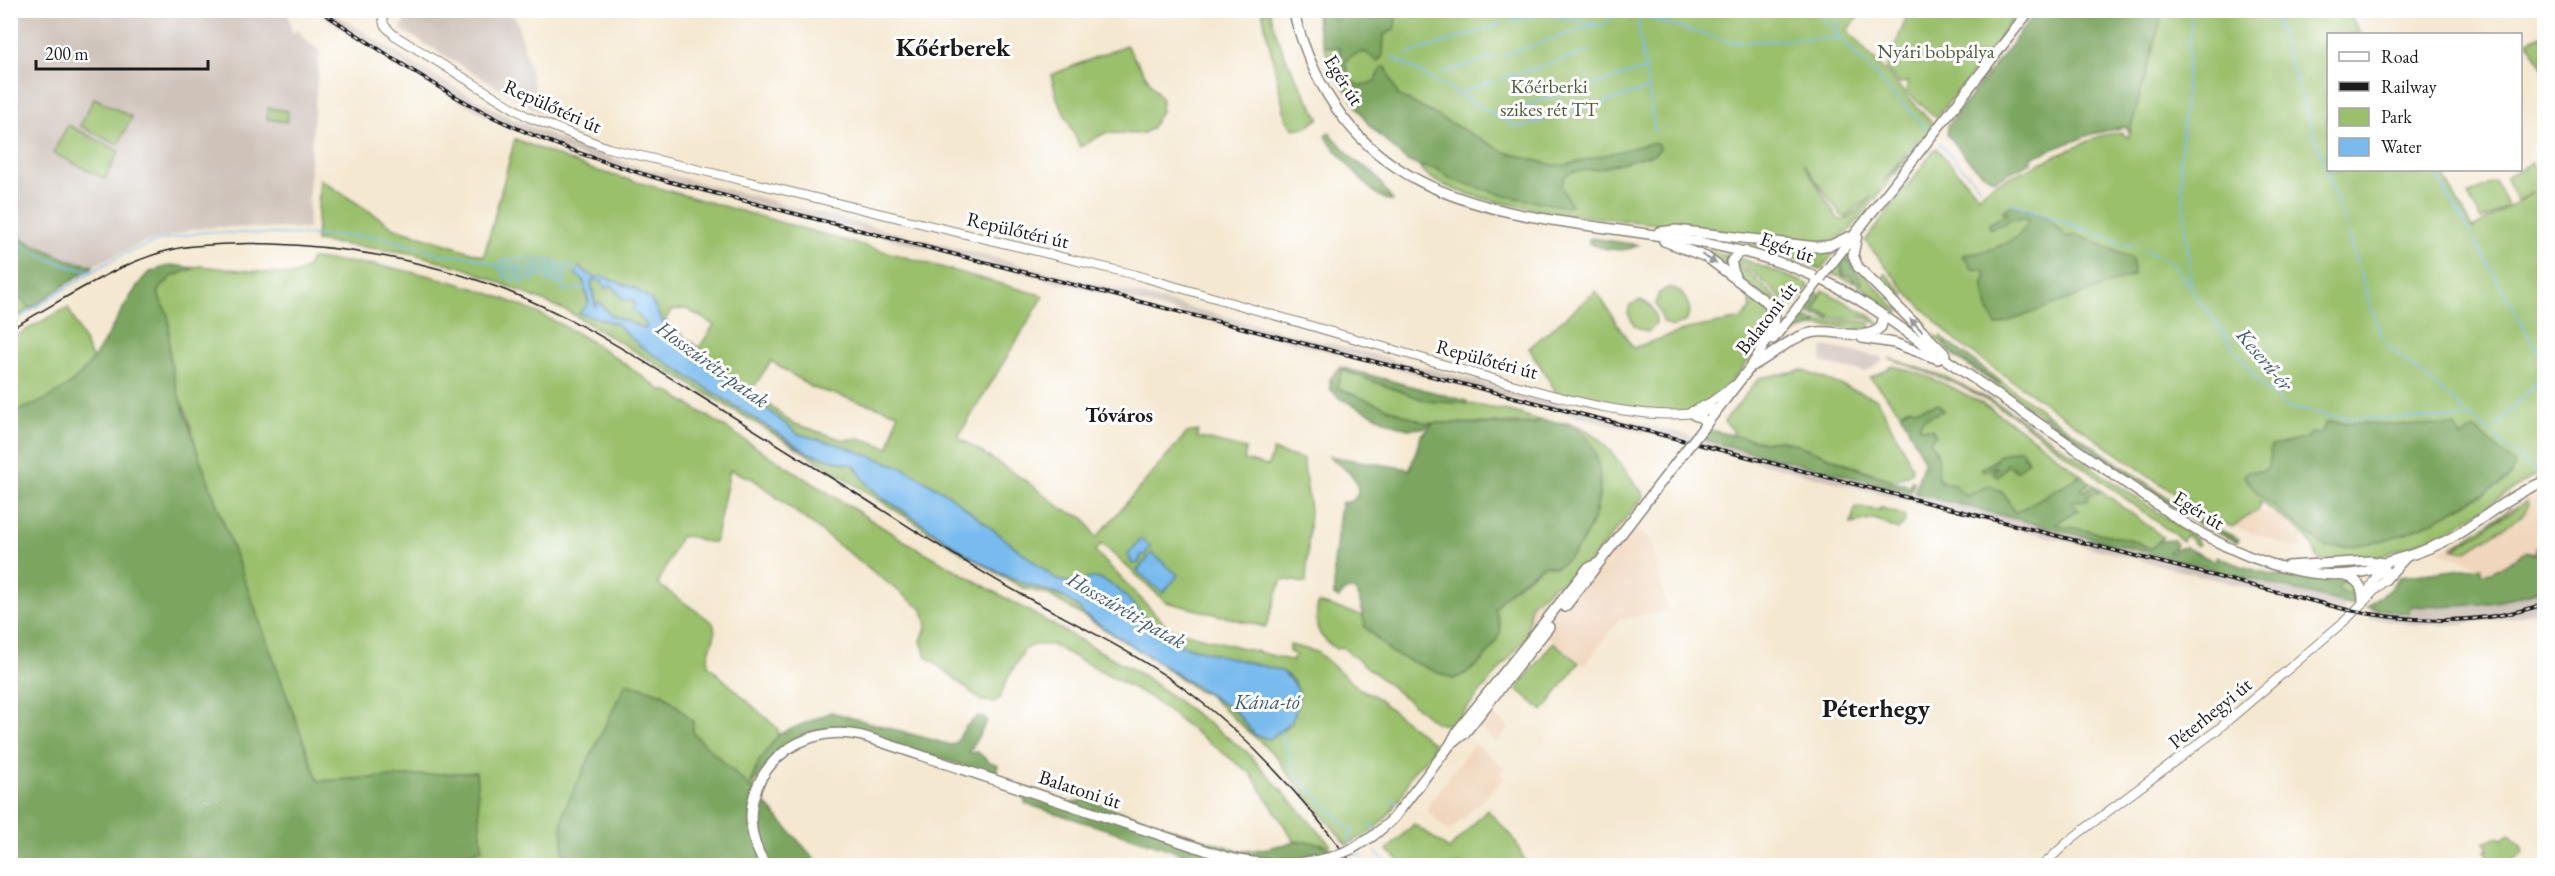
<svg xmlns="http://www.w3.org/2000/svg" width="2555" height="876" viewBox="0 0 2555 876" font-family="'EB Garamond',serif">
	<rect width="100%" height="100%" fill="#fff"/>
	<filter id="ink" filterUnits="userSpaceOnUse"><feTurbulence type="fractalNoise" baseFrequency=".0167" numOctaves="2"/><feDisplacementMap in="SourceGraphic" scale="12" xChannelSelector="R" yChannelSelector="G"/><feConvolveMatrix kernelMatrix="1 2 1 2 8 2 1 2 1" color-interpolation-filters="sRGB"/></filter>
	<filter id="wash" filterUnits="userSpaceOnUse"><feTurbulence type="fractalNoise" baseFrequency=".008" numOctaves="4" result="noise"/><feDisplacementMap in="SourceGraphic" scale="24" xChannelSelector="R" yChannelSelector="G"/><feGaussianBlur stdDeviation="1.35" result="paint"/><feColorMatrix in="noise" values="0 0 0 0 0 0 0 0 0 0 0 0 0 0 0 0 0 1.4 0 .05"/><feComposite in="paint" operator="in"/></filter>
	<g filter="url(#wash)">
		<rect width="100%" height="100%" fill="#f4e8d0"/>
		<g fill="#f0d6bc">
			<path d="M2544,493V547L2536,548V554L2506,562L2492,572L2481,573V567L2439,551L2470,535L2526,498Z"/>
			<path d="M2258,511L2277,514L2296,531L2303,538L2299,549L2234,527Z"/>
			<path d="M1623,520L1651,541L1668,611L1618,620L1585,665L1548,637L1526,638L1531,604L1554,585L1576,577Z"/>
			<path d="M1491,712L1509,727L1496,743L1478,727Z"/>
			<path d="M1475,743L1504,768L1499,773L1505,778L1448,832L1429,812V803Z"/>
		</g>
		<g fill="#cec2b9">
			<path d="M10,11H288L292,34L298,29L306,41L320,51L310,158L308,229L216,227L196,229L143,243L93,266L71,261L15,236L10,227Z"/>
			<path d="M314,11H331L422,69L510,118L564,141L632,165L1911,492L1909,501L630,172L561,150L489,118L418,77Z"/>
			<path d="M412,11H504L516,18L541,113L400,29Z"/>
			<path d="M1823,346L1881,357L1883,361L1866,372L1844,368L1821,362Z"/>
			<path d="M1914,493L2345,603L2343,612L1912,502Z"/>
			<path d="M2544,589V609L2511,618L2451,625H2416L2370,618L2372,609L2409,614L2410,606H2473L2518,598Z"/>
		</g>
		<g fill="#9ac06c" stroke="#5b6e44" stroke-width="1.5" fill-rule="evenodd">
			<path d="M1919,10L2016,11L1999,41L1936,118L1906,91L1908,82L1899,83L1886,69L1909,11Z"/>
			<path d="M1262,11H1270C1278,50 1299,83 1319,118L1307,127L1294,129L1286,120Z"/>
			<path d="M1315,11H1863L1847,30L1937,128L1926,142L1917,140L1913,145L1882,183L1921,142L1850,230C1837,241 1824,243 1807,243C1764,237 1720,231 1676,226C1627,220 1444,208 1419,166L1437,169L1453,180L1567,207L1571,204L1564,194L1545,186L1407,161L1369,125L1331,66L1318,30ZM1804,164L1841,215L1845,217L1872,196L1860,209L1844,220L1838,219Z"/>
			<path d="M2163,11H2347L2361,34H2328V170H2440L2473,228L2535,192L2517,201L2505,177L2532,163L2544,187V471C2508,489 2478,516 2442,534C2422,544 2401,548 2381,556C2362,563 2337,567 2317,559C2313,533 2280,517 2260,502L2258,510L2232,527L2204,514L1958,343L1908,294L1865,241L1936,148L1979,196L1992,185L2100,136L2121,132L2128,138Z"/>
			<path d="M2544,34V71L2528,41Z"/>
			<path d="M1126,45L1162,100L1161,111L1151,129L1142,134L1105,133L1080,147L1057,98L1051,75Z"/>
			<path d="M94,98L132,117L118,145L80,126Z"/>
			<path d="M268,108L288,111L287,122L267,119Z"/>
			<path d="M68,125L119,151L105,179L53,153Z"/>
			<path d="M515,139L591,169L1044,296L958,437L1029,483L1064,510L1085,518L1096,538L1187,433L1198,431L1197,437L1246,449L1244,460L1268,466L1273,451L1303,459L1310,510L1306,583L1282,579L1266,627L1166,602L1102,544L1095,551L1170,629L1293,661L1295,654L1289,652L1290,645L1317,652L1360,689L1373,695L1433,743L1431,754C1425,761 1413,769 1409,779C1404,795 1388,818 1372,831C1365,836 1355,840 1347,845L1283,768L1278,758L1207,694L1198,691L1150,657L1049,595L1023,588L965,554L789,443L569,312L465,268L410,253L316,241L320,179L395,228L484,256ZM580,267L595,278L634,288L651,300L664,324L738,389L748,394L798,434L901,467L949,495L1057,580C1075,586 1091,575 1103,580C1132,594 1142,626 1168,642L1285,673L1296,684L1292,723L1269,739L1255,735L1235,711L1084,615L1079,606L1070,600L1013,579L884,499L868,485L855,466L809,453L640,346L618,325L596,317L588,304L583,280L575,274ZM687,309L714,325L699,348L665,321L671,310ZM771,361L813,388L898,413L889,448L860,438L844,440L792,423L751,391Z"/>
			<path d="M2495,181L2508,207L2481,220L2468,195Z"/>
			<path d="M1748,242L1817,252L1838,248L1821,269Z"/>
			<path d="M1849,248L1850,260L1899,311L1898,314L1859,285L1861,282L1842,263L1841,273L1850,275L1854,282L1832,274Z"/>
			<path d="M1700,250L1701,249L1732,256L1724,259L1723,265Z"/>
			<path d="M1737,257L1808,284L1809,287L1791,307L1753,272L1735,261Z"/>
			<path d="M311,259C404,264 495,287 577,333C607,350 636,372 664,392L666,390L901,539L1144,676L1246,751L1330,844L1329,848L1323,844L1294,841L1251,774L1146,695L1052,645H1033L1025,649L1006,681L1000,698L994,702L982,701L926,656L921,641L927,625L923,610L753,479L730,470L715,542C703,545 693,533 680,537L658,584L712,622C721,635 705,650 708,665L778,729C781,749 743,761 756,793L693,733V722L662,692L564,865H451L450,860L476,772L318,781L197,450L187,413L179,399L170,359L166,311L158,295L162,285L173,276L199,266L293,275L306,269Z"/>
			<path d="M1733,264L1748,272L1789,310L1782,321C1773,291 1738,285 1733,264Z"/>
			<path d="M1885,273L1904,294L1903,306L1880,283Z"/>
			<path d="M595,280L602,281L606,287L612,284L619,295L633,300L636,312L647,325L646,329L610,315L601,303L596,307L591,281Z"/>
			<path d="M1667,288C1680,286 1686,298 1690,310L1686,321L1673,327L1664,323L1656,304L1658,294Z"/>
			<path d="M1823,290L1872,317L1879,322L1878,324L1866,318L1828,319L1830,316L1815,310Z"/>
			<path d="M1596,291L1633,348L1688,329L1741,319L1751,308L1749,299L1754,296L1770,312L1771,326C1750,362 1711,419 1662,415C1626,412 1589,401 1554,395L1555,390L1529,348Z"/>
			<path d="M10,296L21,299L28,307H33L11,320Z"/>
			<path d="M1640,300C1651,303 1656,313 1656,323L1648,332L1634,326L1628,313L1630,305Z"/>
			<path d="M68,307L93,360C65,393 52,400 11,413L10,339Z"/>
			<path d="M1912,310L1927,324L1925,327L1937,338L1941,336L1950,351L1998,384L2002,382L2044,412L2043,416L2071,437L1957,358L1907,311Z"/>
			<path d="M1816,321C1834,324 1854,318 1870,323L1871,329L1816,326Z"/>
			<path d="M1889,358L1946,377L2003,407L2193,536L2199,544L2197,546L2186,535L2183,541L2009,413L1957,384Z"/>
			<path d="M1893,366C1966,384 2023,429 2081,475L2015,513L2004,494L1990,485L1967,496L1937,478V452L1919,425L1923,419L1943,410L1938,404L1918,409L1909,408L1901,413L1870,378ZM2020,449L2023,458L1997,468L1982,469L2005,453Z"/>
			<path d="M1342,370L1427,401L1459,402L1514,412L1538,420V423H1425L1336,388Z"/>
			<path d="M1802,370L1877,399L1909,460L1912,467L1911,473L1895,481L1795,444L1779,440L1764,442L1732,435L1734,431L1724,422L1759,378Z"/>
			<path d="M1561,423C1598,422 1621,467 1642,492L1643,497L1576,578L1554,585L1531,604L1526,638L1457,720L1451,725L1436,723L1342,647L1336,649C1316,635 1314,626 1318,603L1362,615C1370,649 1423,666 1453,679C1478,670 1490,654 1501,630L1495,609L1503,596L1545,565L1556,567C1603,543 1623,441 1561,423Z"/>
			<path d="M2090,482L2163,537L2152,549L2132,540L2053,524L2078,510L2070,501L2088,500L2087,497L2091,494L2092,487L2084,492L2081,489Z"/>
			<path d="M2527,501L2528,506L2524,514L2467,551L2454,549Z"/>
			<path d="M1855,507L1880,510V507L1905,516V522L1898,530L1875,519L1851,524Z"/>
			<path d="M2511,508L2478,534L2451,548Z"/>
			<path d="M2341,581L2351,583L2357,589L2348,595L2337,590Z"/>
			<path d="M1553,642L1579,663L1543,711L1517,689Z"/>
			<path d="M1487,810L1513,837L1527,865H1405L1387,850L1414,824L1449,849Z"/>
			<path d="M2509,834L2522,847L2524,853L2507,865H2496L2485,851L2489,849L2485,842L2498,836L2502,839Z"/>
			<path d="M1181,854L1214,864L1219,865L1167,866Z"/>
		</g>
		<g fill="#7ba660" stroke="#4c613e" stroke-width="1.5">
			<path d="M1390,10L1396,16L1395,29L1384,35L1383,55L1378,62L1365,52L1351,56L1345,62L1351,81L1361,86L1376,81L1381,68L1386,67L1398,95L1505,152L1553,165H1566L1651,143H1657L1660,149L1654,154L1598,169L1571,172L1565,176L1561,186L1571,204L1567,207L1510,197L1453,180L1437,169L1419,166L1407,161L1369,125L1339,79L1340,48L1324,46L1318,30V11H1330L1333,19L1338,20L1341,11Z"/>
			<path d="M2016,11H2024L1999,41V38Z"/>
			<path d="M2037,11H2163L2130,132L2125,127L2092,134L2033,157L2031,162L1995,180C1975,172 1960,150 1947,134L1948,125Z"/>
			<path d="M1329,132L1355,161L1373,172L1393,201C1372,200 1341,155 1327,139L1325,136Z"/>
			<path d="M2013,204L2048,218L2067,237L2076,234L2132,258L2134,275L1996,326C1989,310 1979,293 1986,276L1984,270L1972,269L1963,255C1983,253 2026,242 2028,218L2016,219L1990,229L1989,224L2008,213L2002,212Z"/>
			<path d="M15,236L71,261L93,266L33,307H28L21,299L11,296V237Z"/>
			<path d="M1592,238L1638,245C1625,253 1603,250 1589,243V239Z"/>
			<path d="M1847,259L1862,282L1859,285L1850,275L1843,276L1842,263Z"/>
			<path d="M170,265L195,268L173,276L158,290C158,303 168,308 169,320C170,333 168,348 170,361C176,392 188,420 197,450L318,781L476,772L482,849L451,860V865H11V413C98,386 94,347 141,281L148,273Z"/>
			<path d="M1817,291L1820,297L1815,310L1830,316L1828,319L1801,312Z"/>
			<path d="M1798,316L1816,321V326L1797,331L1777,341Z"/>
			<path d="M1945,340L2002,382L1998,384L1950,351L1945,346Z"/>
			<path d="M1340,367L1467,401L1468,404L1427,401L1342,370L1337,388L1425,423H1432L1425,428L1407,429L1386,421L1339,398L1330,389V379Z"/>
			<path d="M1938,404L1943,411L1923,419L1919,425L1922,428L1932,429L1936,435L1930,441L1939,459C1939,471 1930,485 1953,484L1967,496L1990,485L2004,494L2015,513L2081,475L2090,482L2081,489L2084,492L2092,487L2100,492L2087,496L2089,500L2071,501L2078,510L2055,524L2132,540L2151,549L2159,541L2174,540L2176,545L2169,552L2173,553L2174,549L2185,547L2214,561L2217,556C2256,575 2298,580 2341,581L2338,590L2348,595L2357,589L2359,596L2353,605L2345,603L1914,493L1924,461L1901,413L1909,408L1918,409Z"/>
			<path d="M2044,412L2200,520L2239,539L2237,542L2198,524L2043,416Z"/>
			<path d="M1538,420C1551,422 1568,421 1579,429C1618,461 1597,546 1556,567L1545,565C1529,574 1504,593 1495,609L1501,630C1491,654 1477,670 1453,679L1392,653L1365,627L1359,597L1353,589L1345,591L1339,598L1334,595V563L1341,503L1352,501L1358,494C1358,472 1342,470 1329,456L1410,469L1421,436L1434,423L1524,425L1537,423Z"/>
			<path d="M2326,422L2455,426L2461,438L2475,429L2515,464C2512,481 2493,489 2478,497C2430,525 2383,549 2325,547L2260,496L2244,476L2247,472L2262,471L2268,467L2271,446L2304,439L2311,433L2321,434Z"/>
			<path d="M1710,430L1764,442L1779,440L1795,444L1895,483L1911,485V480L1914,481L1911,492L1704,440Z"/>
			<path d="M2020,449L2024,453L2023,457H2026L2028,462L2016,471L2008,464L1998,477L1992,472L1997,468L1995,466L1984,472L1982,468L1995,461L1998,456Z"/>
			<path d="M2544,547V589C2500,605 2457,608 2410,606L2409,614L2366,607L2390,589L2399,577L2477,567H2481V573L2492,572L2525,552L2536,554V548Z"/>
			<path d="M626,683C664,692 666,694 693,722V733L756,793L820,865L564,866L562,821L565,808Z"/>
			<path d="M831,712L951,745L956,743L965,727L978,716L983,717L987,721L969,753L978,752L989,762L998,765L995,776L845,728C803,726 775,748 755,783H751L759,761L779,734Z"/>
			<path d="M1017,787L1067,804L1086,800L1237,850C1268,855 1300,830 1329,848L1317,860L1219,865L1026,804Z"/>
		</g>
		<g fill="#79bbee" stroke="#4a6c85" stroke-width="1.5" fill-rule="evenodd">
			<path d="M580,267L594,278L601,276L634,288L651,300L664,324L738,389L748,394L798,434L840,445L906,469L949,495L1057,580C1075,586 1090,574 1103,580C1132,592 1143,626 1168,642L1282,671L1298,689C1300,717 1290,724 1269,739L1255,735L1235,711L1084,615C1070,594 1043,590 1021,582C971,564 929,524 884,499L868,485L855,466L809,453L640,346L615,323L579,313L589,303L583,280L575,274ZM595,280L602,281L605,289L612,285L623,300H633L635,305L632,309L647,325L646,329L610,315L599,302L595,307L591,282Z"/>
			<path d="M1143,540L1151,548L1147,550L1146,555H1141L1139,563L1132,564L1128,555L1139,541Z"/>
			<path d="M1152,553L1178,575L1163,593L1137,571Z"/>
		</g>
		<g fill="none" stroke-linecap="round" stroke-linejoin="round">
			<g stroke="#79bbee" stroke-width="1.5">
				<path d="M1532,10L1543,14"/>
				<path d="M1636,10L1654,20L1730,42L1840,38L1927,129"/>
				<path d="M1816,10L1839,37"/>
				<path d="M2272,10L2324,163"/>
				<path d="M1834,15L1839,29L1838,34"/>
				<path d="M1643,17L1638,23L1655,132"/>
				<path d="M1510,22L1544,14L1602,26L1622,10"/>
				<path d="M1407,54L1502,24"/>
				<path d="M1504,55L1595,25"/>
				<path d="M1392,57L1518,128L1648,89"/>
				<path d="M1441,73L1498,56"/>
				<path d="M1501,79L1590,51"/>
				<path d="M1462,92L1494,81"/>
				<path d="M1519,107L1645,69"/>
				<path d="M1939,143L1980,187"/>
				<path d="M2326,168L2357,264"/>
				<path d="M2436,174L2471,234"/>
				<path d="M2011,203L2135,247"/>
				<path d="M10,234C25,252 69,270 92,270"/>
				<path d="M2473,238L2544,363V373L2496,427"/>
				<path d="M2142,249L2172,262L2261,385L2286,407L2344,418H2473L2534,471"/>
				<path d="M496,266L501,271L503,265H506L503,277L507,278L511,264H514L512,280L515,281L519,265H523L520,281L524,282L529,264L533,265L529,280L533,281L538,264H542L539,277L543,278L548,263L551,265L547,281L551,282L555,266L559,268L555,284L559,285L564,268L567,269L562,290L586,288"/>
				<path d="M2359,269L2382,339"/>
				<path d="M2191,285L2180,162L2192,10"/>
				<path d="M10,324L94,270L124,254L160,240L204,232L383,237L445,255L472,257L496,265C515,252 551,261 573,266V271L578,273"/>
				<path d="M2386,344L2472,417"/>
				<path d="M1280,731L1295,774L1354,833"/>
				<path d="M1390,799L1396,803"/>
				<path d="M1371,824L1374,829"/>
				<path d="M1352,843L1349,835L1353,832"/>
				<path d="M1375,852L1392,866"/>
				<path d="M1356,853L1364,858"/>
			</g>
		</g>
	</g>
	<g filter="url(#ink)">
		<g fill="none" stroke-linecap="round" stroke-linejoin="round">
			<g stroke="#888276" stroke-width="10">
				<g id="minor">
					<path d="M382,10L384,25L394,35L528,117L608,148L1136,275L1497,380C1561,397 1655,428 1718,408"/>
					<path d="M1692,411L1711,402L1733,386"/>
					<path d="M2364,598L2383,564"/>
					<path d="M2042,866L2071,839L2217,730L2348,618L2384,581L2386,570L2383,563"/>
				</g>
			</g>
			<g stroke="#888276" stroke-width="12">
				<g id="major">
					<path d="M1293,10C1364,281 1626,189 1816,277C1865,299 1907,333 1951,363C2028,416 2105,469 2181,521C2232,554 2309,587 2371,570C2377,568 2381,564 2387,562C2409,556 2431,549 2451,538C2483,520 2510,494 2544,482"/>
					<path d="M1659,232L1676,230L1817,247L1831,245L1848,237"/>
					<path d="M1857,235L1853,255L1858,267L1945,354"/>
					<path d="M1664,241L1706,257L1768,303L1775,317L1774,327L1752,366"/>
					<path d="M1826,271L2030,10"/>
					<path d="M1735,277L1731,262L1737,254L1745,251"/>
					<path d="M1862,338L1894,343L1938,359"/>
					<path d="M1773,339L1820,279"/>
					<path d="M1754,365C1776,354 1790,335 1817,332C1837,330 1866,342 1881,327L1884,316"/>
					<path d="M1694,415L1702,418L1706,425"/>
					<path d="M1703,428L1755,361"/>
					<path d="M2287,566L2370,561L2383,563"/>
					<path d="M2342,575C2358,579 2363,585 2363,602"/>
					<path d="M2384,581L2406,557"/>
					<path d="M1565,607L1682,455"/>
					<path d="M1452,743L1464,734L1549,627"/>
					<path d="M1352,849L1373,836L1393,819L1450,745L1458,730L1587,569L1598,563"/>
					<path d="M766,866C720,794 788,715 866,737L1226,857C1262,866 1295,866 1332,857"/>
				</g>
			</g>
			<use href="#minor" stroke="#fff" stroke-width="8"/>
			<use href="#major" stroke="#fff" stroke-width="9"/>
			<path stroke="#1c1c1c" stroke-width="1.5" d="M10,329C64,300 133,251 194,246C291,237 403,253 494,286C563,311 624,349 687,388C740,421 793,454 846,487C905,524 964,563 1026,597C1083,628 1142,656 1194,696C1256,744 1307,802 1354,866"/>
			<g stroke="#1c1c1c" stroke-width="4">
				<path id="rail" d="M319,10C377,48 434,87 495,118C551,145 608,164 667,181L2344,609C2411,623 2478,626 2544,604"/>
			</g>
			<use href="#rail" stroke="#fff" stroke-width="1.5" stroke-dasharray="4.5" stroke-linecap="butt"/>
			<g stroke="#888276" stroke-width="12" stroke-linecap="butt">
				<g id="major-bridge">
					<path d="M1820,279L1826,271"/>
					<path d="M1682,455L1703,428"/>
					<path d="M1332,857L1352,849"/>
				</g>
			</g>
			<use href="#major-bridge" stroke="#fff" stroke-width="9"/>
		</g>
		<defs><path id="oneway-solid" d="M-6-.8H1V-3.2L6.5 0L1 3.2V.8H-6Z" transform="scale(1.5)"/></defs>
		<g fill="#999">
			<use href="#oneway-solid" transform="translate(1709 259) rotate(32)"/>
			<use href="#oneway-solid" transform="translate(1916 325) rotate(-135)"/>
		</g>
	</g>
	<g text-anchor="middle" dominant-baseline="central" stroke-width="6" stroke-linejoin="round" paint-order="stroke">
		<g font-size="20" fill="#4e5e3c" stroke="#fff">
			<text x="1936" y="51">Nyári bobpálya</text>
			<text x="1549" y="86">Kőérberki<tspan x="1549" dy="23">szikes rét TT</tspan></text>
		</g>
		<g font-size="20" fill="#1c1c1c" stroke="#fff">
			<text transform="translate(1344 80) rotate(58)">Egér út</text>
			<text transform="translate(553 106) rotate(24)">Repülőtéri út</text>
			<text transform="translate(1018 230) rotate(13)">Repülőtéri út</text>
			<text transform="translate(1787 247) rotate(20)">Egér út</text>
			<text transform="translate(1766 318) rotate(-52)">Balatoni út</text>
			<text transform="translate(1487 359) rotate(15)">Repülőtéri út</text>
			<text transform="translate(2199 510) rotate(32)">Egér út</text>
			<text transform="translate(2210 713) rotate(-39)">Péterhegyi út</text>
			<text transform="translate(1080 789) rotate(18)">Balatoni út</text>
		</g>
		<g font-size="21" font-style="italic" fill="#415c70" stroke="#fff">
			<text transform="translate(2265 359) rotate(50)">Keserű-ér</text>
			<text transform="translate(713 364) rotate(36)">Hosszúréti-patak</text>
			<text transform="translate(1127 610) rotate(30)">Hosszúréti-patak</text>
			<text x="1267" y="701">Kána-tó</text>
		</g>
		<g font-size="21" font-weight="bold" fill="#1c1c1c" stroke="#fff">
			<text x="1119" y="414">Tóváros</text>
		</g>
		<g font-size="26" font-weight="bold" fill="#1c1c1c" stroke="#fff">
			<text x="953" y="47">Kőérberek</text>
			<text x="1876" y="708">Péterhegy</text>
		</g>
	</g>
	<rect width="2555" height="876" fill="none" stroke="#fff" stroke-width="36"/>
	<rect x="2327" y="33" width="195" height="138" fill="#ffffff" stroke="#a4a4a4" stroke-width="1.5"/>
	<rect x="2339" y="52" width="30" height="9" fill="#ffffff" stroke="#a4a4a4" stroke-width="1.5"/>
	<text x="2381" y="63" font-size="18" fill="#1c1c1c">Road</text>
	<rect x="2339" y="82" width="30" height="9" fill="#1c1c1c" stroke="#a4a4a4" stroke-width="1.5"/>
	<text x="2381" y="93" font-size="18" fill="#1c1c1c">Railway</text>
	<rect x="2339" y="108" width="30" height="18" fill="#9ac06c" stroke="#a4a4a4" stroke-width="1.5"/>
	<text x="2381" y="123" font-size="18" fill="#1c1c1c">Park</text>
	<rect x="2339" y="138" width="30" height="18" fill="#79bbee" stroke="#a4a4a4" stroke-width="1.5"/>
	<text x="2381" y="153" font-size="18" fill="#1c1c1c">Water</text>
	<path d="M36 60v9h172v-9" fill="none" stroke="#1c1c1c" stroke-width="3"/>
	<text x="45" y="60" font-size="18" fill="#1c1c1c" stroke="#ffffff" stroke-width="4.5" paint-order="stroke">200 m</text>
</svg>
